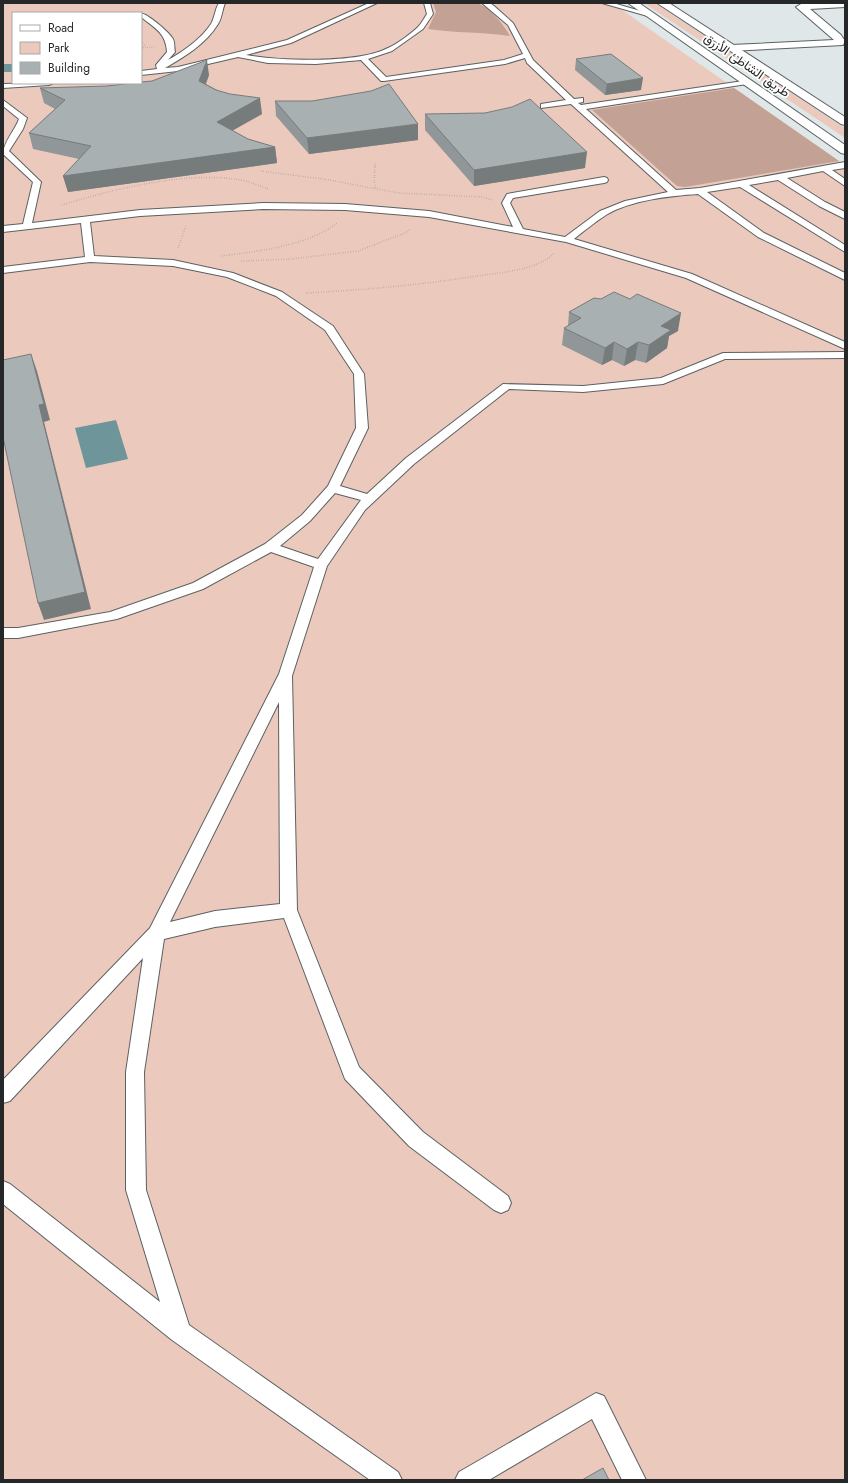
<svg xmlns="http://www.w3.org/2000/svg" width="848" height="1483" viewBox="0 0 848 1483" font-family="Jost,Vazirmatn,sans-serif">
	<rect width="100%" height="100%" fill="#e0e7e8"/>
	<g fill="#ecc9bd" fill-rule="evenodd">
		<path d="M3,3H612L845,165V1480H3ZM13,13H141V83H13Z"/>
		<path d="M644,3H655L845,128V138Z"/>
	</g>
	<g fill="#c3a195">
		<path d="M433,3C443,3 469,1 477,3C491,8 503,24 510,36C483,32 455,33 428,29L436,12Z"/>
		<path d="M734,88L839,161L685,187L677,186L592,110Z"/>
	</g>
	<path fill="#6d959a" d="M116,420L128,459L86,468L75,428Z"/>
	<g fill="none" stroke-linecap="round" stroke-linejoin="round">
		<rect fill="#6d959a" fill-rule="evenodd" x="3" y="64" width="10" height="8"/>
		<g stroke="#5b6162" stroke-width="2">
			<g id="lane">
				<path d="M219,3H225C222,10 222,18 218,24C206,44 184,57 165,68L178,67L287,40L369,3H377L291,43L246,55C279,61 358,64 388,48C397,44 412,33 418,27C422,23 424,18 427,14L424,3H430L433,14L423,29L392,51L368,59L386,77L504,60L523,54L508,25L482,3H490L494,6L513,23L533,60L574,99L583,98V102L578,103L581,105L750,80V84H747L586,109L676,190L700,188L845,162V168L832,170L845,179V186L823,171L787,178L825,202L845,212V219L819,206L778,180L749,185L845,245V252L740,187L707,192L764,233L845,273V280L758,237L698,194C669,196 631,200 606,215C595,222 584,231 574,239L692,274L845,342V349L686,278L566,242L429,217L345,210L263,209L140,216L90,222L94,256L173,260L233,273L282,292L333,326L364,374L368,428L340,486L367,494L406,458L503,384L583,386L661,378L723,353L845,352V358L725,359L663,384L583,392L509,389L414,464L365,510L327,566L292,676L297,910L359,1067L423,1132L508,1196L511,1203L508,1210L501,1213L494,1210L409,1146L345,1079L284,918L215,927L164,939L144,1072L146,1190L189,1325L398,1472L402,1480H370L172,1340L3,1204V1181L10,1184L160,1302L126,1190V1072L143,958L10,1101L3,1103V1080L150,928L279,674L314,567L271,552L203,589L117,619L18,638H3V628H18L110,612L193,583L265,544L302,515L328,486L356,428L354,374L325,330L276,296L227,277L173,266L90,262L3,273V267L85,257L81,223L3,232V226L23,224L33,182L3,154C3,143 15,130 19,119L3,106V100L27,118L23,129L9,151L41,182L32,223L140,210L263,203L345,204L429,211L513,227L502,203L507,194L604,177L607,178L608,180L607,182L604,183L513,198L510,203L523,229L565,237L600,211L625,201L668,192L571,104L541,108V104L566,100L527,63L525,58L505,64L384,81H381L361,60L316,64L268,63L238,57L178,71L141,75V71L157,69L156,65L167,52C166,33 155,28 141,17V13H139C146,12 169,32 173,39C175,43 174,48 175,52L168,60C184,51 201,39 211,24C215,17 215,9 219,3ZM335,493L361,500L318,559L280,546L310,521ZM279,702L280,904L215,911L170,922Z"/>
				<path d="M602,3H613L654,15L651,17Z"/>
				<path d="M53,83L49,85L3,88V84Z"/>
				<path d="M596,1393L604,1396L646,1480H622L592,1419L489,1480H455L459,1472Z"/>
			</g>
		</g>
		<g stroke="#5b6162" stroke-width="2">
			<path id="street" d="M817,3H845V7L810,9L841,35L845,41L843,45L731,51L726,48L731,45L834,40L796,7L801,4Z"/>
		</g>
		<g stroke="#5b6162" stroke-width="2">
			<g id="secondary">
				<path d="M628,3H639L845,145V154L841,153Z"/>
				<path d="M657,3H669L845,117V125L841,124Z"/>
			</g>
		</g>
		<g stroke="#979c9d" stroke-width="1" stroke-dasharray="0.5 1.5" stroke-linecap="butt">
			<path d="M141,41L145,45L141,50"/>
			<path d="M141,48L154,47"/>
			<path d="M375,166V162"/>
		</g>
		<g stroke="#979c9d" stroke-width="1.5" stroke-dasharray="0.5 2" stroke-linecap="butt">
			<path d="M375,165L374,181L376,189"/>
			<path d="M261,171L330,180L398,193L482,197L492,200"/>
			<path d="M62,205C113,189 196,168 249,182C256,184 262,187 269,189"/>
			<path d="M178,248L186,226"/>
			<path d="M222,256C258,251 308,246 337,223"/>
			<path d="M241,261L291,259L358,251L405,233L411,229"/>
			<path d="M306,293C363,290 420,285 477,276C502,272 535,271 555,253"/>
		</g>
		<use href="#lane" fill="#fff" fill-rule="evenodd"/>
		<use href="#street" fill="#fff" fill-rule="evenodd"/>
		<use href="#secondary" fill="#fff" fill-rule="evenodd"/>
	</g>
	<g fill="#919798">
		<path d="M576,59L641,90L605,95L575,70Z"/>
		<path d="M209,75L206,84L262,114L232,131L248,139L275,147L277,163L68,192L63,176L79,159L33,149L29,133L55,109L44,103L40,88L107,86Z"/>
		<path d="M275,101L418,124V140L309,154L276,116Z"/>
		<path d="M425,114L585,168L474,186L425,130Z"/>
		<path d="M601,299H630L678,331L669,336L667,348L646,363L635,360L624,366L612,360L602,365L562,345L564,328L568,326L569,312Z"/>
	</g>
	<g fill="#767b7c">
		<path d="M207,60L209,75L201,96L199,81Z"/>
		<path d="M643,78L641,90L605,95L607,84Z"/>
		<path d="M260,98L262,114L219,138L217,122Z"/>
		<path d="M418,124V140L309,154L307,138Z"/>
		<path d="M275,147L277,163L68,192L63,176Z"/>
		<path d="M587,152L585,168L474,186V170Z"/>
		<path d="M681,313L678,331L669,336L667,348L646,363L649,345L661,326Z"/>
		<path d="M614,342L612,360L602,365L605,348Z"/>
		<path d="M638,342L635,360L624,366L627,349Z"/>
		<path d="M31,354L37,371L50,420L44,422L91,609L44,620L38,603L39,405Z"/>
	</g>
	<g fill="#a9b0b1" stroke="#767b7c">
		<path d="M611,54L643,78L607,84L576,59Z"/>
		<path d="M207,60L199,81L216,90L230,94L260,98L217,122L248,139L275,147L63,176L91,146L29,133L65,100L40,88L107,86L133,83H141V82L152,81Z"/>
		<path d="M389,84L418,124L307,138L275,101H312L371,91Z"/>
		<path d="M530,99L587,152L474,170L425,114L485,113L512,107Z"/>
		<path d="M614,292L630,299L637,294L681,313L661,326L671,330L649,345L638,342L627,349L614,342L605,348L564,328L581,318L569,312L594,298L601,299Z"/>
		<path d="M31,354L44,404L39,405L85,592L38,603L3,437V360Z"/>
		<path d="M603,1468L609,1480H582Z"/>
	</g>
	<g text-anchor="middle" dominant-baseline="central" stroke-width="3.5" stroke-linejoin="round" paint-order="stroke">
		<g font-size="13" fill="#252728" stroke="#fff">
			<text transform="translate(747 65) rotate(35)">طريق الشاطئ الأزرق</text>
		</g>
	</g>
	<rect width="848" height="1483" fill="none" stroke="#252728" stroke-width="8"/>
	<rect x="12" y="12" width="130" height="72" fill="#ffffff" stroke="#a8a9a9"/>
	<rect x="20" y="25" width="20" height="6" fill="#ffffff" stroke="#a8a9a9"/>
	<text x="48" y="32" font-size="12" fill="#252728">Road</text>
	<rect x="20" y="42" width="20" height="12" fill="#ecc9bd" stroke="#a8a9a9"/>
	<text x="48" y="52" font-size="12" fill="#252728">Park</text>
	<rect x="20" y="62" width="20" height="12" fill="#a9b0b1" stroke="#a8a9a9"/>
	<text x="48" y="72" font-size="12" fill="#252728">Building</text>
</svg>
